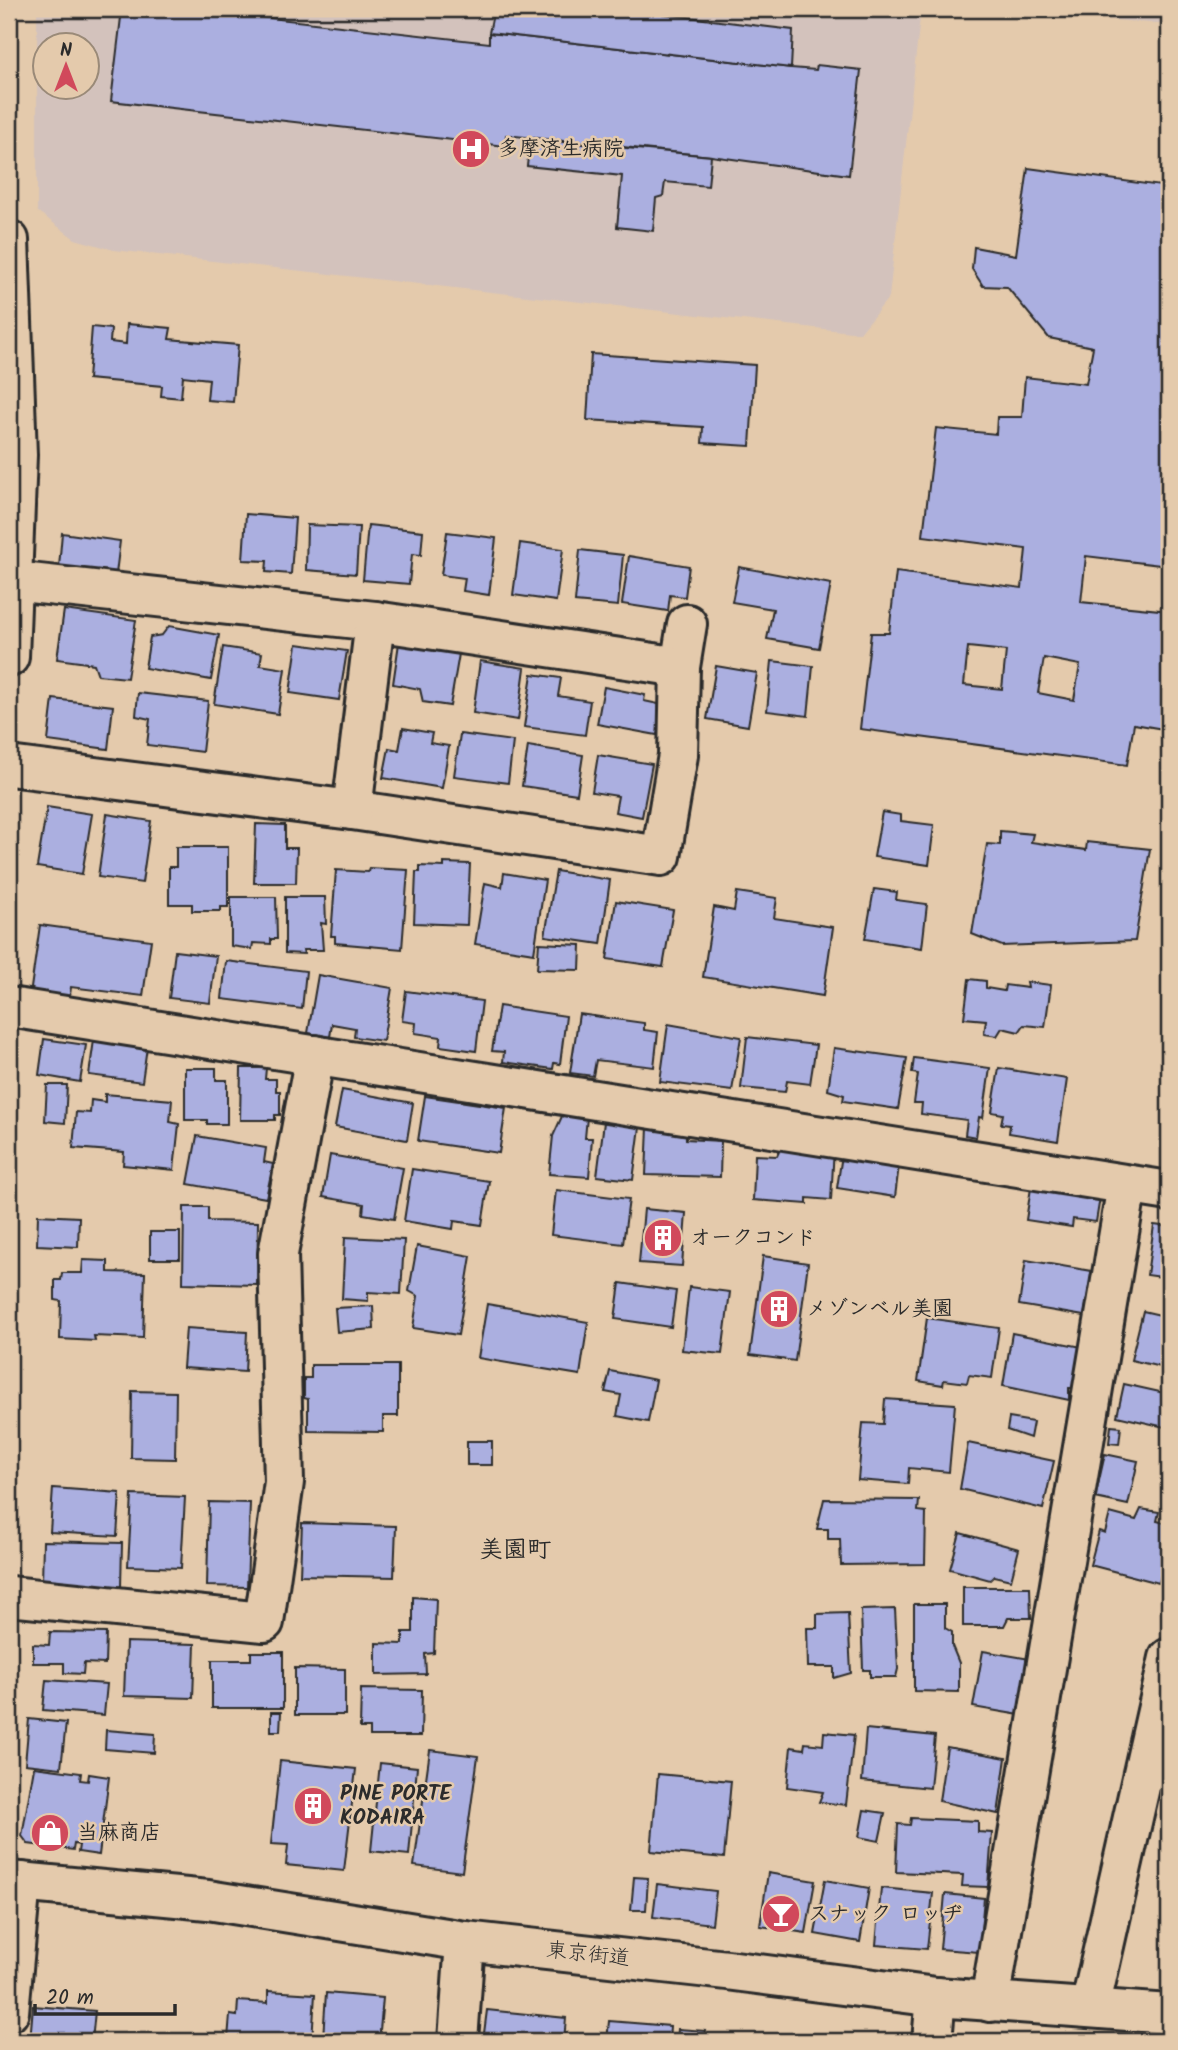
<svg xmlns="http://www.w3.org/2000/svg" width="1178" height="2050" viewBox="0 0 1178 2050" font-family="Kalam,'Klee One',sans-serif">
	<rect width="100%" height="100%" fill="#e4caac"/>
	<filter id="ink" filterUnits="userSpaceOnUse"><feTurbulence type="fractalNoise" baseFrequency=".0143" numOctaves="2"/><feDisplacementMap in="SourceGraphic" scale="14" xChannelSelector="R" yChannelSelector="G"/><feConvolveMatrix kernelMatrix="1 2 1 2 8 2 1 2 1" color-interpolation-filters="sRGB"/></filter>
	<g filter="url(#ink)">
		<g fill="#d3c2bc" fill-rule="evenodd">
			<path d="M37,9H921L889,297L860,333L114,250L75,239L37,211ZM46,46H88V88H46Z"/>
			<path d="M998,9H1169V19L1159,24Z"/>
		</g>
		<g fill="#abafe0" stroke="#2b2b2b" stroke-width="2" fill-rule="evenodd">
			<path d="M122,9H190L489,43V33L791,68L816,70L817,65L861,70L849,175L711,156L506,135L505,146L111,101Z"/>
			<path d="M494,9H664L663,14L793,30L791,68L489,33Z"/>
			<path d="M530,139L711,156L708,186L665,182L663,196L656,198L653,231L617,227L622,176L527,166Z"/>
			<path d="M1028,168L1169,187V248L1163,299L1169,300V566L1086,556L1081,602L1169,611V730L1134,724L1127,765L860,729L871,633H889L896,572L1022,588L1026,549L923,536L936,428L996,434L997,417H1022L1025,377L1086,384L1093,347L1049,338L1007,287L983,286L972,269L974,247L1016,255ZM968,647L1006,651L1002,689L964,685ZM1044,658L1080,665L1074,700L1038,693Z"/>
			<path d="M127,324L171,328L169,339L238,345L233,402L207,400L209,379L183,376L181,398L161,396L162,386L88,379L92,327L111,329L110,342L126,344Z"/>
			<path d="M591,354L755,365L750,446L702,443L703,427L587,420Z"/>
			<path d="M246,514L295,518L291,574L266,572L267,561L243,560Z"/>
			<path d="M307,525L359,527L356,574L306,570Z"/>
			<path d="M368,525L423,531L421,555L412,554L409,584L363,580Z"/>
			<path d="M447,532L496,538L489,595L463,591L465,578L441,575Z"/>
			<path d="M62,533L120,541L116,574L59,567Z"/>
			<path d="M520,543L563,549L556,601L513,595Z"/>
			<path d="M580,550L623,555L618,606L575,602Z"/>
			<path d="M629,556L689,566L685,597L670,595L668,611L622,604Z"/>
			<path d="M739,567L831,584L819,648L767,639L773,609L732,602Z"/>
			<path d="M64,610L136,620L127,678L98,675L94,664L57,659Z"/>
			<path d="M169,626L219,635L211,680L145,668L150,637L162,635Z"/>
			<path d="M399,643L459,654L450,706L423,702L420,689L393,684Z"/>
			<path d="M297,644L347,651L339,700L290,693Z"/>
			<path d="M223,647L262,653L260,665L285,669L278,714L214,704Z"/>
			<path d="M480,661L525,668L518,720L473,713Z"/>
			<path d="M772,661L813,666L808,716L767,711Z"/>
			<path d="M716,666L757,673L748,726L707,719Z"/>
			<path d="M532,674L561,678L558,696L590,701L585,735L524,727Z"/>
			<path d="M604,687L645,695L644,701L663,705L657,735L597,724Z"/>
			<path d="M138,693L208,701L202,752L147,745L150,719L136,716Z"/>
			<path d="M53,699L113,706L108,749L48,741Z"/>
			<path d="M403,728L432,733L430,743L449,746L442,788L383,778L389,748L399,750Z"/>
			<path d="M460,734L513,741L508,783L454,776Z"/>
			<path d="M528,746L583,755L577,794L522,786Z"/>
			<path d="M598,755L652,764L642,817L615,812L618,796L592,792Z"/>
			<path d="M47,807L92,814L82,874L37,867Z"/>
			<path d="M882,812L901,815V821L934,825L929,865L874,857Z"/>
			<path d="M107,814L151,821L142,883L98,877Z"/>
			<path d="M256,824L285,825V848H297L296,883H254Z"/>
			<path d="M1000,831L1033,834L1031,842L1086,850L1087,842L1150,849L1135,941L1002,946L972,934L987,844L1000,845Z"/>
			<path d="M176,847H228V907H221V911H192V904H169V867H176Z"/>
			<path d="M444,863L470,864L467,925L414,923L416,872H420V866L444,867Z"/>
			<path d="M369,868L408,870L402,949L335,943V936H331L336,870L368,872Z"/>
			<path d="M556,871L610,880L601,944L545,936Z"/>
			<path d="M504,873L545,880L534,953L475,944L485,883L502,887Z"/>
			<path d="M874,889L897,892L896,900L927,904L922,948L865,939Z"/>
			<path d="M737,892L777,898L774,918L833,927L823,996L703,977L714,907L734,911Z"/>
			<path d="M231,897H276L277,939H271V944L253,943L252,949L231,946Z"/>
			<path d="M285,897H325L326,924L321,923L323,950H303L304,954L285,953Z"/>
			<path d="M616,901L673,910L663,967L607,959Z"/>
			<path d="M40,925L151,940L143,996L71,987L69,1003L47,1000L31,988Z"/>
			<path d="M539,943L581,945L580,970L537,969Z"/>
			<path d="M175,951L216,956L210,1003L169,998Z"/>
			<path d="M226,961L306,971L302,1009L222,999Z"/>
			<path d="M318,975L392,988L383,1041L354,1037L355,1028L332,1024L330,1037L308,1033Z"/>
			<path d="M969,979L986,981V988L1004,991L1005,985L1028,988L1027,982L1051,985L1045,1027L1024,1025L1019,1032L1002,1028L997,1036L984,1034L986,1020L964,1018Z"/>
			<path d="M406,991L482,1001L476,1051L440,1046L441,1037L415,1033L416,1023L402,1021Z"/>
			<path d="M499,1006L566,1016L560,1064L554,1063L553,1069L503,1062L504,1052L492,1051Z"/>
			<path d="M579,1014L644,1023V1030L658,1032L654,1067L596,1060L593,1076L570,1073Z"/>
			<path d="M668,1024L741,1037L732,1091L660,1082Z"/>
			<path d="M747,1037L816,1045L810,1084L787,1081L785,1092L741,1088Z"/>
			<path d="M44,1039L86,1045L80,1082L39,1075Z"/>
			<path d="M94,1040L147,1047L142,1082L89,1075Z"/>
			<path d="M834,1048L907,1058L898,1109L843,1101L844,1095L828,1090Z"/>
			<path d="M914,1058L990,1068L983,1118L979,1117L976,1137L965,1135L967,1120L921,1114L922,1103H914L918,1074L912,1073Z"/>
			<path d="M185,1068H216V1080H227V1124H207V1120H185Z"/>
			<path d="M241,1068H266L265,1079H276V1091H280V1115H275V1120H240Z"/>
			<path d="M999,1068L1067,1079L1058,1141L1009,1133L1010,1125L1001,1124L1003,1114L992,1112Z"/>
			<path d="M47,1085H67L65,1123L45,1121Z"/>
			<path d="M342,1090L413,1103L407,1140L335,1127Z"/>
			<path d="M105,1094L172,1100L170,1122L179,1124L174,1170L123,1165L124,1152L73,1148L76,1112L90,1113L91,1100L105,1102Z"/>
			<path d="M425,1096L506,1108L499,1153L418,1141Z"/>
			<path d="M563,1114L587,1117L585,1138H592L589,1177L549,1174L553,1136Z"/>
			<path d="M604,1122L640,1127L633,1180L597,1176Z"/>
			<path d="M648,1127L686,1128V1139L721,1141L720,1177L646,1175Z"/>
			<path d="M197,1136L266,1148L264,1162L273,1164L266,1198L188,1184Z"/>
			<path d="M782,1145L834,1148L831,1200L807,1198V1204L753,1200L755,1155L777,1156Z"/>
			<path d="M843,1148L900,1157L895,1197L837,1188Z"/>
			<path d="M330,1155L403,1168L394,1219L363,1214L364,1204L323,1197Z"/>
			<path d="M412,1169L489,1181L482,1225L454,1221L453,1229L404,1221Z"/>
			<path d="M1033,1175L1102,1185L1096,1222L1073,1219L1072,1227L1026,1220Z"/>
			<path d="M556,1190L629,1199L623,1244L551,1235Z"/>
			<path d="M184,1207H208V1221L258,1222L257,1285L183,1283Z"/>
			<path d="M644,1209L686,1213L682,1266L639,1263Z"/>
			<path d="M38,1215L79,1217L78,1247L37,1245Z"/>
			<path d="M1154,1225L1169,1227V1278L1147,1275Z"/>
			<rect x="150" y="1232" width="30" height="27"/>
			<path d="M345,1237L404,1240L401,1294L368,1292V1301L342,1299Z"/>
			<path d="M417,1246L471,1256L458,1335L413,1328L418,1296L409,1291Z"/>
			<path d="M763,1256L808,1263L795,1361L750,1355Z"/>
			<path d="M83,1260L108,1261V1272L145,1273L143,1338L94,1336L95,1341L60,1339L61,1301L55,1300V1280H61L62,1273H82Z"/>
			<path d="M1026,1260L1092,1271L1084,1316L1019,1305Z"/>
			<path d="M620,1283L676,1291L671,1327L615,1319Z"/>
			<path d="M689,1287L730,1292L722,1354L682,1350Z"/>
			<path d="M487,1304L588,1322L580,1375L478,1358Z"/>
			<path d="M373,1306L374,1329L337,1332L335,1308Z"/>
			<path d="M1143,1311L1169,1317V1369L1131,1360Z"/>
			<path d="M927,1318L999,1328L992,1378L969,1375L967,1383L944,1380L943,1385L918,1381Z"/>
			<path d="M186,1328L247,1332L245,1372L183,1368Z"/>
			<path d="M1012,1333L1082,1347L1078,1388H1069V1400L1003,1386Z"/>
			<path d="M311,1365H398V1416H383V1432L308,1431V1399L304,1398V1378H311Z"/>
			<path d="M610,1371L656,1380L648,1422L617,1416L621,1395L605,1392Z"/>
			<path d="M1124,1384L1169,1394V1428L1117,1416Z"/>
			<path d="M132,1391L176,1392L175,1459L131,1458Z"/>
			<path d="M885,1399L955,1404L949,1472L909,1468L908,1484L858,1480L863,1423L883,1424Z"/>
			<path d="M1009,1418L1033,1422L1030,1438L1007,1430Z"/>
			<path d="M1111,1426L1121,1427L1119,1444L1109,1443Z"/>
			<rect x="467" y="1441" width="25" height="24"/>
			<path d="M968,1443L1054,1461L1043,1509L960,1489Z"/>
			<path d="M1105,1454L1138,1461L1128,1505L1095,1498Z"/>
			<path d="M53,1488L120,1493L117,1536L50,1532Z"/>
			<path d="M132,1495L185,1497L181,1568L128,1566Z"/>
			<path d="M824,1499L919,1500L918,1511L926,1512L925,1564L841,1565L840,1539H828V1529H817Z"/>
			<path d="M209,1502L250,1503L247,1587L207,1586Z"/>
			<path d="M1141,1509L1159,1512L1157,1521L1169,1524V1542L1159,1583L1090,1565L1099,1531L1105,1533L1110,1513L1136,1520Z"/>
			<path d="M302,1523L396,1526L394,1577L300,1575Z"/>
			<path d="M960,1533L1019,1549L1011,1580L994,1576L990,1580L950,1569Z"/>
			<path d="M43,1541L122,1543L121,1587L42,1584Z"/>
			<path d="M963,1587H1030L1031,1618H1008L1004,1626H963Z"/>
			<path d="M413,1597L436,1599L434,1653L425,1654L426,1674L376,1675V1643L403,1644V1632H413Z"/>
			<path d="M914,1604H945V1628L952,1632V1646L959,1663V1692L914,1691Z"/>
			<path d="M895,1609L898,1669L896,1677H870V1670H863L861,1610Z"/>
			<path d="M848,1613L851,1673L834,1678V1667H808L807,1628H817V1614Z"/>
			<path d="M50,1632L106,1633L105,1664L84,1663L83,1674L64,1673V1663H33V1644L49,1645Z"/>
			<path d="M126,1642L195,1644L193,1698L124,1696Z"/>
			<path d="M983,1651L1030,1659L1020,1715L973,1707Z"/>
			<path d="M251,1652H283V1708H212V1660H251Z"/>
			<path d="M295,1668L345,1669V1715H295Z"/>
			<path d="M46,1680L107,1684L104,1715L43,1710Z"/>
			<path d="M361,1689L422,1690L421,1736H370V1728H360Z"/>
			<path d="M271,1712H281L280,1731H271Z"/>
			<path d="M29,1719L66,1723L61,1768L25,1764Z"/>
			<path d="M866,1729L935,1736L930,1788L862,1781Z"/>
			<path d="M106,1730L155,1734L154,1753L105,1749Z"/>
			<path d="M824,1732L854,1735L846,1805L819,1802L823,1792L787,1787L791,1747L804,1749L805,1743L823,1745Z"/>
			<path d="M947,1747L1006,1758L998,1814L939,1801Z"/>
			<path d="M430,1750L478,1756L462,1872L414,1866Z"/>
			<path d="M280,1761L356,1769L344,1871L286,1865L288,1845L271,1844Z"/>
			<path d="M380,1763L417,1767L409,1855L371,1851Z"/>
			<path d="M34,1767L81,1773L80,1780L88,1781L89,1774L109,1777L99,1855L78,1852L79,1845L74,1844L73,1850L28,1844L22,1836Z"/>
			<path d="M658,1774L731,1781L724,1858L651,1851Z"/>
			<path d="M864,1810L885,1813L879,1841L859,1837Z"/>
			<path d="M911,1818L978,1821V1832L992,1833L988,1887L962,1886L963,1875L896,1872L898,1824L910,1825Z"/>
			<path d="M768,1873L815,1881L806,1933L760,1926Z"/>
			<path d="M634,1877L648,1878L646,1910H631Z"/>
			<path d="M825,1880L869,1888L860,1942L815,1934Z"/>
			<path d="M657,1884L716,1891L712,1924L653,1917Z"/>
			<path d="M881,1888L933,1893L927,1949L876,1945Z"/>
			<path d="M945,1894L984,1898L979,1952L940,1949Z"/>
			<path d="M268,1991L315,1994L312,2041H201V2037L228,2039L230,2015L237,2016L238,2001L268,2003Z"/>
			<path d="M326,1993L383,1998L379,2041L323,2038Z"/>
			<path d="M33,2006L95,2011L92,2041H30Z"/>
			<path d="M487,2010L566,2018L564,2041H483Z"/>
			<path d="M609,2021L670,2026L669,2041H607Z"/>
			<path d="M678,2029L705,2031L704,2041H707H677Z"/>
		</g>
		<g fill="none" stroke-linecap="round" stroke-linejoin="round">
			<g stroke="#2b2b2b" stroke-width="44">
				<g id="street">
					<path d="M9,240L17,455L9,657"/>
					<path d="M12,581L375,621"/>
					<path d="M9,766L352,810L661,856L678,755L680,667L687,624"/>
					<path d="M352,810L375,621L680,667"/>
					<path d="M9,1007L1169,1191"/>
					<path d="M9,1596L264,1622L284,1482L278,1254L315,1055"/>
					<path d="M990,2002L1127,1185"/>
					<path d="M1090,2008L1169,1658"/>
					<path d="M9,2012L21,1882"/>
					<path d="M458,2041L465,1941"/>
					<path d="M932,2041L936,1997"/>
				</g>
			</g>
			<g stroke="#2b2b2b" stroke-width="44">
				<path id="secondary" d="M9,1881L208,1900L465,1941L727,1970L936,1997L1169,2014"/>
			</g>
			<use href="#street" stroke="#e4caac" stroke-width="38"/>
			<use href="#secondary" stroke="#e4caac" stroke-width="38"/>
		</g>
	</g>
	<defs>
		<g id="hospital-disc" transform="scale(2.0125)"><circle r="9.5" fill="#d1495b" stroke="#e4caac"/><path d="M-5-5h3v3.5h4V-5h3V5h-3V1.5h-4V5h-3Z" fill="#fff"/></g>
		<g id="building-disc" transform="scale(2.0125)"><circle r="9.5" fill="#d1495b" stroke="#e4caac"/><path d="M-4-6H4V6H1V3H-1V6H-4ZM-2.5-4.3h1.7v1.8h-1.7ZM.8-4.3h1.7v1.8H.8ZM-2.5-1h1.7V.8h-1.7ZM.8-1h1.7V.8H.8Z" fill="#fff"/></g>
		<g id="shop-disc" transform="scale(2.0125)"><circle r="9.5" fill="#d1495b" stroke="#e4caac"/><path d="M-5-2.5h2.3a2.7 3.5 0 0 1 5.4 0H5L5.5 6h-11ZM-1.5-2.5h3a1.5 2.3 0 0 0-3 0Z" fill="#fff"/></g>
		<g id="bar-disc" transform="scale(2.0125)"><circle r="9.5" fill="#d1495b" stroke="#e4caac"/><path d="M-6-5H6L.8 .8V4.5H3.5V6h-7V4.5H-.8V.8Z" fill="#fff"/></g>
	</defs>
	<g fill-rule="evenodd">
		<use href="#hospital-disc" x="471" y="149"/>
		<use href="#building-disc" x="663" y="1238"/>
		<use href="#building-disc" x="779" y="1309"/>
		<use href="#building-disc" x="313" y="1806"/>
		<use href="#shop-disc" x="50" y="1833"/>
		<use href="#bar-disc" x="781" y="1914"/>
	</g>
	<g text-anchor="middle" dominant-baseline="central" stroke-width="5" stroke-linejoin="round" paint-order="stroke">
		<g font-size="21" font-weight="bold" fill="#2b2b2b" stroke="#e4caac" text-anchor="start">
			<text x="498" y="149">多摩済生病院</text>
			<text x="690" y="1238">オークコンド</text>
			<text x="806" y="1309">メゾンベル美園</text>
			<text x="340" y="1794">PINE PORTE<tspan x="340" dy="24">KODAIRA</tspan></text>
			<text x="77" y="1833">当麻商店</text>
			<text x="808" y="1914">スナック ロッヂ</text>
		</g>
		<g font-size="21" fill="#2b2b2b" stroke="#e4caac">
			<text transform="translate(588 1955) rotate(6)">東京街道</text>
		</g>
		<g font-size="24" font-weight="bold" fill="#2b2b2b" stroke="#e4caac">
			<text x="515" y="1550">美園町</text>
		</g>
	</g>
	<rect width="1178" height="2050" fill="none" stroke="#e4caac" stroke-width="35"/>
	<rect x="18" y="18" width="1143" height="2015" fill="none" stroke="#2b2b2b" stroke-width="2.5" filter="url(#ink)"/>
	<g transform="translate(66 66)"><circle r="33" fill="#e4caac" stroke="#9a8a78" stroke-width="2"/>
	<path d="M0-5L12 26L0 18L-12 26Z" fill="#d1495b"/>
	<text y="-10" font-size="19" font-weight="bold" text-anchor="middle" fill="#2b2b2b">N</text>
	</g>
	<path d="M35 2004v10h140v-10" fill="none" stroke="#2b2b2b" stroke-width="3.5"/>
	<text x="46" y="2004" font-size="21" fill="#2b2b2b" stroke="#e4caac" stroke-width="5" paint-order="stroke">20 m</text>
</svg>
